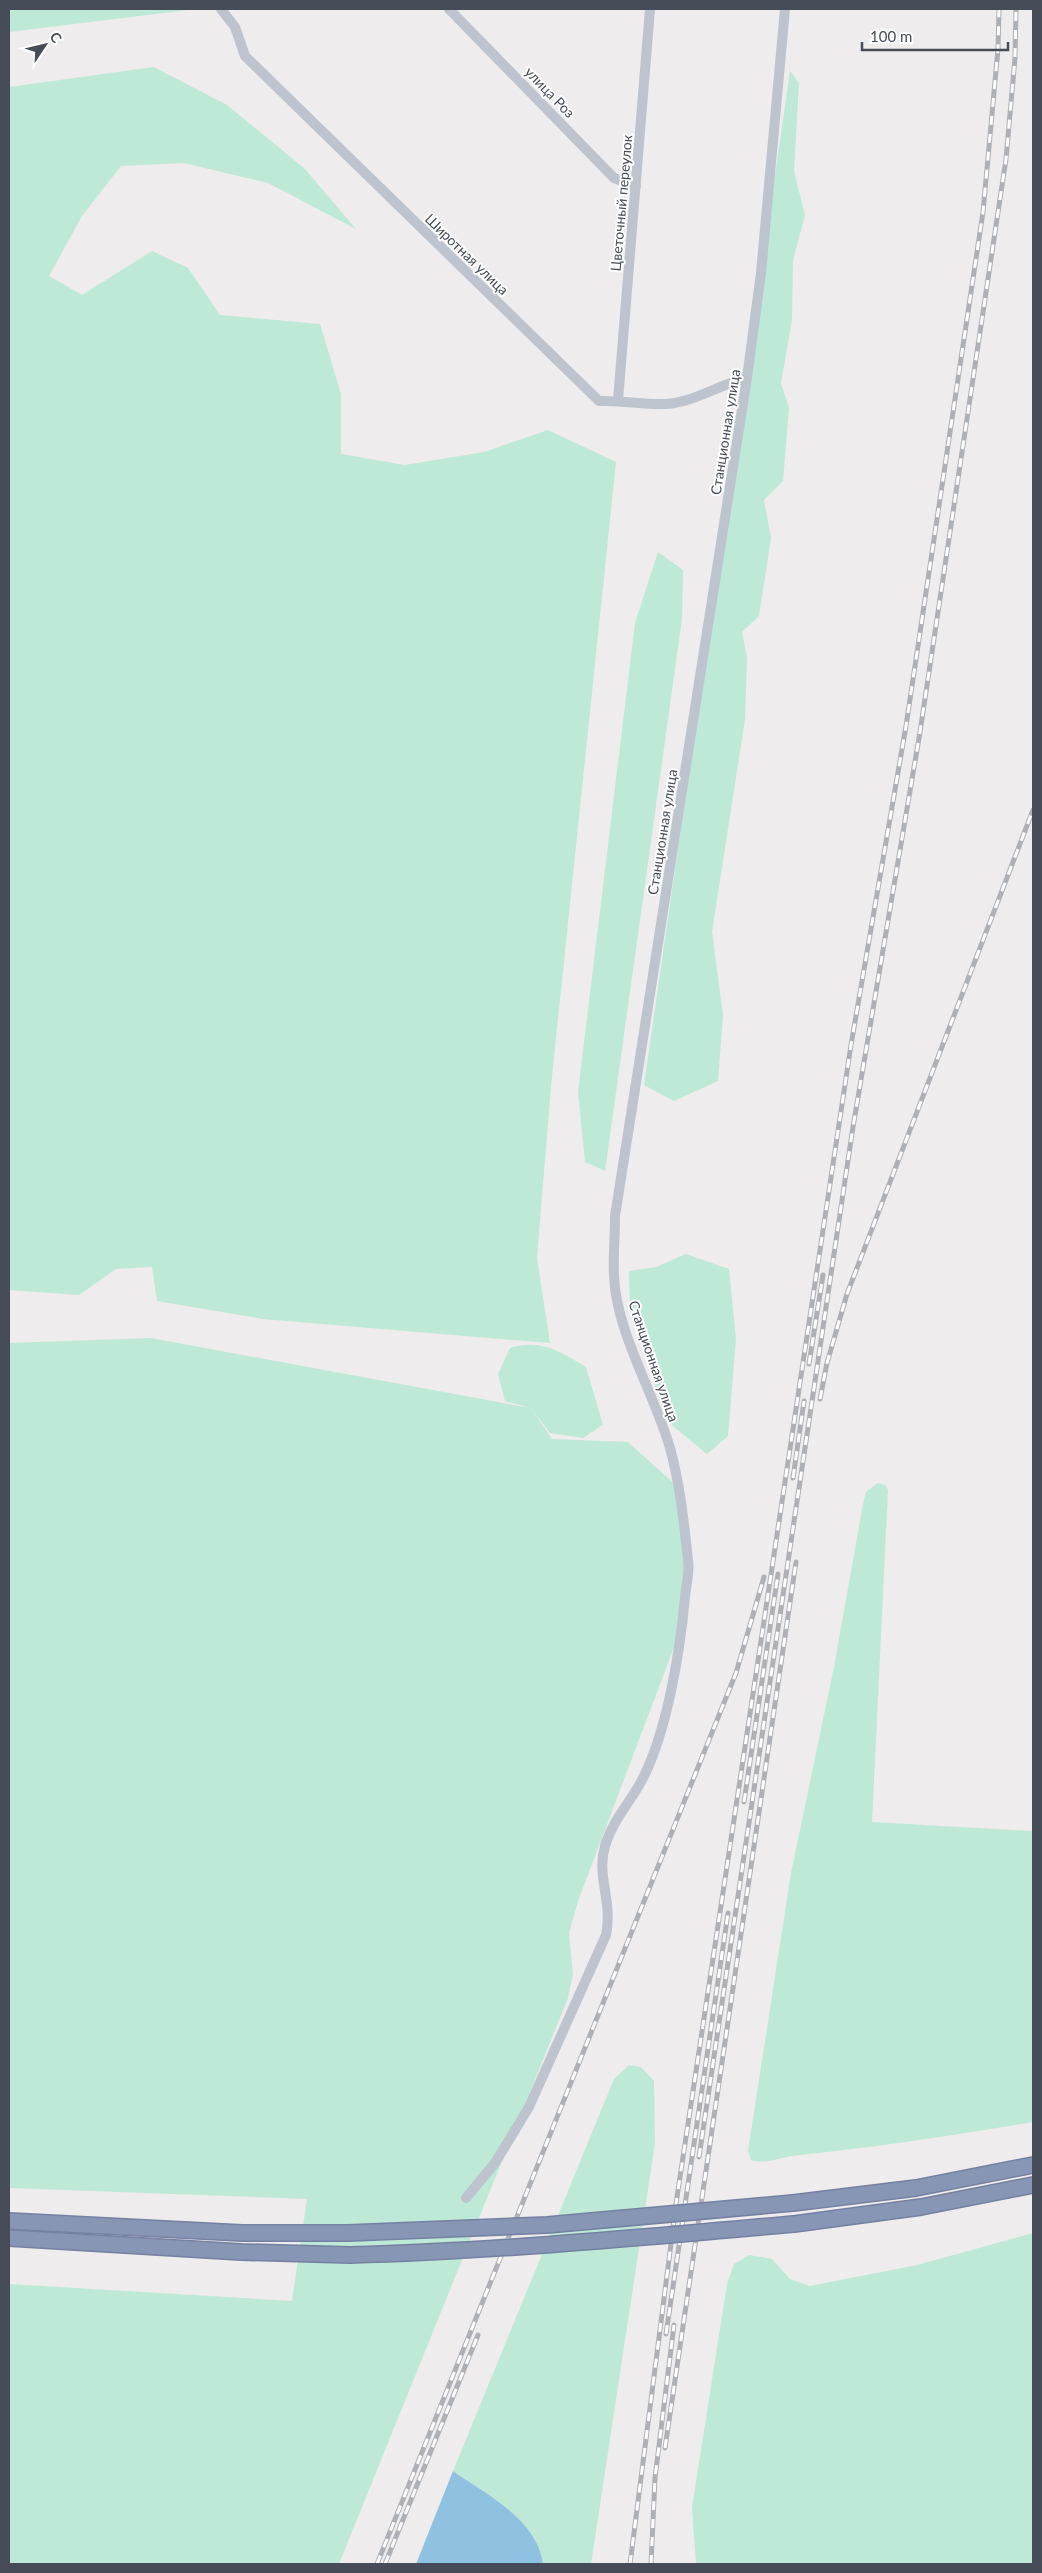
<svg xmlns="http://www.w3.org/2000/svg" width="1042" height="2573" viewBox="0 0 1042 2573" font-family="Lato,sans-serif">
	<rect width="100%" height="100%" fill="#eeecec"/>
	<g fill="#bee9d6">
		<path d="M9,9H196L9,32Z"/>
		<path d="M154,67L227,105L304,168L356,229L268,183L184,163L121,166L82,216L49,276L82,295L152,251L188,268L220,315L320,324L341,394V454L405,465L484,452L548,430L616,462L551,1086L537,1258L550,1343L263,1319L157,1301L152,1267L116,1269L79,1295L9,1290V87Z"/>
		<path d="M790,71L799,83L794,171L805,215L793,261L792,319L781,383L789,408L783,481L764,500L771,538L759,616L742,632L747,658L745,719L712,932L723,1015L718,1081L674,1101L644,1085Z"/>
		<path d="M658,552L683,570L682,619L605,1171L585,1162L578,1092L635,623Z"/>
		<path d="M686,1254L729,1269L736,1339L728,1436L707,1454L667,1421L630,1312L629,1271L656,1267Z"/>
		<path d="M151,1338L530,1408L505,1401L498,1374L510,1348C541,1338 561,1352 586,1367L603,1425L583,1438L550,1433L531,1408L552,1439L628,1442L680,1489L688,1554L679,1634L578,1901L569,1933L573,1974L568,1998L339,2564H9V2284L292,2301L307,2199L9,2188V1343Z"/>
		<path d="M878,1483L885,1485L888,1490L872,1822L1033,1831V2122C955,2135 878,2147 800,2155C783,2156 767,2165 751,2160L748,2151L791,1873L834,1667L863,1504L866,1492Z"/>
		<path d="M629,2065L641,2067L654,2081L655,2143L591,2564H543C537,2519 487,2495 453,2471L614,2079Z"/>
		<path d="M1033,2233V2564H696L692,2508L727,2284L734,2264L749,2255L772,2259L790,2279L810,2286L917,2265Z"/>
	</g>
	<path fill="#8fc1e1" d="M453,2471C487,2495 537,2519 543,2564H416Z"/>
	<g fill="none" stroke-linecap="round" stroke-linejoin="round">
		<g stroke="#7481a2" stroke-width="18">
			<g id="highway">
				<path d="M793,2203L916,2188L1033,2165"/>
				<path d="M9,2221L242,2233H348"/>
				<path d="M794,2224L921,2207L1033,2185"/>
				<path d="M9,2238L241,2252L350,2255"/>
			</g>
		</g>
		<g stroke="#bec4cd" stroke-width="10">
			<path d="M221,9L235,27L245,56L599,401C621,400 644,405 666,404C695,402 720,384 747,378"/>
			<path d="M449,9L614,178L636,186"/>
			<path d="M618,400L650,9"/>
			<path d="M466,2198L495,2163L529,2107L606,1935C613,1901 596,1876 605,1846C612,1821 630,1803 642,1780C667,1732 680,1652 685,1597C686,1585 690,1572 688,1560C684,1523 680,1484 670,1448C655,1395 616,1332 614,1276C613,1257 615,1236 615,1216L747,378L761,273L785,9"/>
		</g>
		<use href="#highway" stroke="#8896b6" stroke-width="15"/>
		<g stroke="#afb0b6" stroke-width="5">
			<g id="rail">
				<path d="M809,1364L823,1275"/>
				<path d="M820,1399L827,1363L847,1294L1033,810"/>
				<path d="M793,1478L804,1401"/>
				<path d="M744,1802L778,1574"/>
				<path d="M699,2157L853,1127L920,732L1006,159L1015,58L1016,9"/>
				<path d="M666,2334L728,1913"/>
				<path d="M665,2448L796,1562"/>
				<path d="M377,2564L736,1673L764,1577"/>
				<path d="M385,2564L478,2335"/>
				<path d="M630,2564L677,2197L851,1045L906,726L983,212L998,49L999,9"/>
				<path d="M651,2564L655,2478L674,2325"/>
			</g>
		</g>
		<use href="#rail" stroke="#fff" stroke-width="3" stroke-dasharray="9" stroke-linecap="butt"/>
		<g stroke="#7481a2" stroke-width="18" stroke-linecap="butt">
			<g id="highway-bridge">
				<path d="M348,2233L547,2225L793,2203"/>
				<path d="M350,2255C499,2251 646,2237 794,2224"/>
			</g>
		</g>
		<use href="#highway-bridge" stroke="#8896b6" stroke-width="15"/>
	</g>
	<g text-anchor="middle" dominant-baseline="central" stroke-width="4" stroke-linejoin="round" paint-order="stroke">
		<g font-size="14" fill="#464c57" stroke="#fff">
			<text transform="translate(550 92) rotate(46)">улица Роз</text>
			<text transform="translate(621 203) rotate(-85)">Цветочный переулок</text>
			<text transform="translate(467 254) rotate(44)">Широтная улица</text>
			<text transform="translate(725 432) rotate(-81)">Станционная улица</text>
			<text transform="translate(662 832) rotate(-81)">Станционная улица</text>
			<text transform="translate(654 1361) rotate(71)">Станционная улица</text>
		</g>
	</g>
	<rect width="1042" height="2573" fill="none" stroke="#464c57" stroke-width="20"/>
	<g transform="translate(45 45) rotate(55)" stroke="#ffffff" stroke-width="4" paint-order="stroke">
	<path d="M0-4L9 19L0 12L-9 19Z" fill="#464c57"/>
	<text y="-8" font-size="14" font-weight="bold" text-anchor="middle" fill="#464c57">С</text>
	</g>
	<path d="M862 42v8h146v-8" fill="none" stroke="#464c57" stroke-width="2.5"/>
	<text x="870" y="42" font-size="15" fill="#464c57" stroke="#ffffff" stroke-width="4" paint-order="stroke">100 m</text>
</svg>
